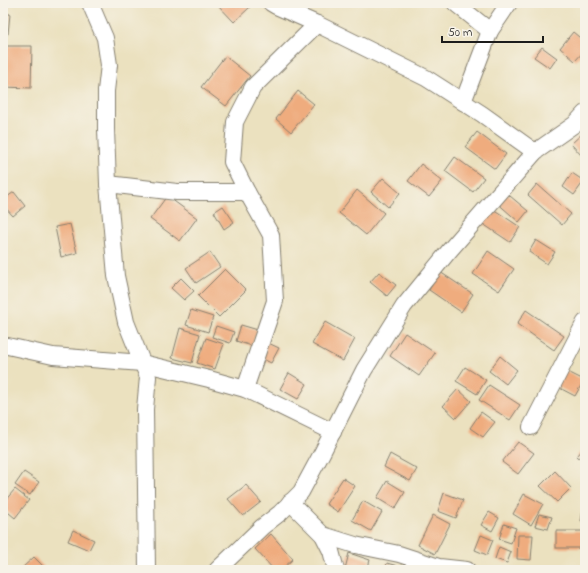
<svg xmlns="http://www.w3.org/2000/svg" width="588" height="573" viewBox="0 0 588 573" font-family="'Indie Flower',sans-serif">
	<rect width="100%" height="100%" fill="#f7f3e8"/>
	<filter id="ink" filterUnits="userSpaceOnUse"><feTurbulence type="fractalNoise" baseFrequency=".025" numOctaves="2"/><feDisplacementMap in="SourceGraphic" scale="8" xChannelSelector="R" yChannelSelector="G"/><feConvolveMatrix kernelMatrix="1 2 1 2 8 2 1 2 1" color-interpolation-filters="sRGB"/></filter>
	<filter id="wash" filterUnits="userSpaceOnUse"><feTurbulence type="fractalNoise" baseFrequency=".012" numOctaves="4" result="noise"/><feDisplacementMap in="SourceGraphic" scale="16" xChannelSelector="R" yChannelSelector="G"/><feGaussianBlur stdDeviation="0.9" result="paint"/><feColorMatrix in="noise" values="0 0 0 0 0 0 0 0 0 0 0 0 0 0 0 0 0 1.4 0 .05"/><feComposite in="paint" operator="in"/></filter>
	<g filter="url(#wash)">
		<rect width="100%" height="100%" fill="#ebe1bf"/>
		<g id="blocks">
			<g fill="#efac7e">
				<path d="M219,3H246L250,7L234,22L217,4Z"/>
				<path d="M3,13L10,14L8,34H3Z"/>
				<path d="M573,32L585,42V50L575,61L560,48Z"/>
				<path d="M3,46H32L31,88L3,87Z"/>
				<path d="M542,47L557,58L550,68L534,57Z"/>
				<path d="M225,56L250,76L226,106L201,87Z"/>
				<path d="M298,91L314,104L291,132L276,119Z"/>
				<path d="M585,131V153L582,156L571,144Z"/>
				<path d="M477,132L506,154L495,169L465,147Z"/>
				<path d="M455,157L484,178L473,192L445,171Z"/>
				<path d="M421,164L442,181L429,197L408,181Z"/>
				<path d="M572,173L584,181L574,195L563,187Z"/>
				<path d="M383,178L400,193L388,207L371,192Z"/>
				<path d="M537,184L571,214L562,225L528,195Z"/>
				<path d="M357,190L384,213L366,235L339,213Z"/>
				<path d="M504,191L528,211L519,222L495,201Z"/>
				<path d="M14,192L25,206L13,216L3,205V200Z"/>
				<path d="M167,196L197,218L180,241L150,219Z"/>
				<path d="M223,206L234,222L224,229L214,212Z"/>
				<path d="M493,209L520,227L510,242L483,224Z"/>
				<path d="M70,224L77,253L61,257L55,227Z"/>
				<path d="M536,240L555,252L547,264L529,252Z"/>
				<path d="M488,251L514,269L499,291L473,274Z"/>
				<path d="M210,252L220,267L196,283L186,268Z"/>
				<path d="M225,269L246,290L219,317L198,296Z"/>
				<path d="M379,272L396,285L387,296L370,282Z"/>
				<path d="M440,272L473,294L461,312L429,290Z"/>
				<path d="M181,278L194,291L184,300L171,288Z"/>
				<path d="M191,310L213,317L208,332L186,325Z"/>
				<path d="M526,310L564,336L554,350L517,324Z"/>
				<path d="M325,322L355,339L343,361L312,344Z"/>
				<path d="M241,325L258,330L252,346L236,341Z"/>
				<path d="M216,326L234,332L230,343L212,337Z"/>
				<path d="M180,328L200,334L192,363L172,358Z"/>
				<path d="M405,333L435,353L419,376L390,356Z"/>
				<path d="M206,338L224,344L215,369L197,363Z"/>
				<path d="M264,341L279,348L271,363L257,356Z"/>
				<path d="M500,356L517,370L506,384L489,371Z"/>
				<path d="M465,367L486,380L477,394L456,381Z"/>
				<path d="M560,368L584,380L575,396L552,384Z"/>
				<path d="M289,373L307,384L298,399L280,389Z"/>
				<path d="M489,385L520,405L510,420L479,400Z"/>
				<path d="M458,389L471,401L456,418L443,406Z"/>
				<path d="M481,412L495,422L483,437L470,428Z"/>
				<path d="M518,442L534,453L518,474L502,462Z"/>
				<path d="M585,447V463L577,456Z"/>
				<path d="M390,454L417,469L410,481L384,467Z"/>
				<path d="M555,471L571,488L557,502L540,486Z"/>
				<path d="M24,472L39,482L30,495L15,485Z"/>
				<path d="M343,478L355,486L338,512L326,504Z"/>
				<path d="M387,481L405,492L395,509L377,498Z"/>
				<path d="M246,485L261,502L243,516L228,499Z"/>
				<path d="M15,489L29,500L15,518L3,508V503Z"/>
				<path d="M444,493L463,500L456,518L438,511Z"/>
				<path d="M524,494L543,504L531,525L513,514Z"/>
				<path d="M363,501L382,512L371,531L352,520Z"/>
				<path d="M584,503H585V522L581,521Z"/>
				<path d="M489,512L499,518L492,531L481,525Z"/>
				<path d="M539,514L552,517L548,529L535,526Z"/>
				<path d="M433,515L450,524L435,554L418,545Z"/>
				<path d="M504,524L516,528L511,543L499,539Z"/>
				<path d="M73,530L94,540L89,550L68,541Z"/>
				<rect x="556" y="531" width="29" height="17"/>
				<path d="M271,534L293,559L281,570H274L255,549Z"/>
				<path d="M481,535L493,540L487,555L475,550Z"/>
				<path d="M518,535H533L531,560L517,559Z"/>
				<path d="M499,547L511,552L507,563L495,559Z"/>
				<path d="M349,553L370,560L367,570H348L345,569Z"/>
				<path d="M34,557L44,567L41,570H24L22,568Z"/>
				<path d="M387,563L397,566L396,570H385Z"/>
			</g>
		</g>
	</g>
	<g filter="url(#ink)">
		<use href="#blocks" fill-opacity="0" stroke="#847e6e" stroke-width="1"/>
		<g fill="none" stroke-linecap="round" stroke-linejoin="round">
			<g stroke="#847e6e" stroke-width="18">
				<g id="minor">
					<path d="M90,3L105,38L109,65L106,91V129L108,184L116,276L126,322L148,377L145,409L147,570"/>
					<path d="M271,3L276,6L317,24L426,78L482,114L535,152"/>
					<path d="M455,3L490,31"/>
					<path d="M463,102L490,31L509,3"/>
					<path d="M108,184L177,192H247"/>
					<path d="M3,345L53,356L142,363L209,379L245,389L333,432"/>
					<path d="M245,389L275,301L271,235L247,192L232,162L235,122L253,87L317,24"/>
					<path d="M531,427L585,322"/>
					<path d="M290,502L323,535L331,551L336,570"/>
					<path d="M323,535L355,545L399,554L439,567L467,570"/>
					<path d="M217,570L262,527L280,513L301,492L322,453L364,370L404,306L449,251L535,152L575,124L585,113"/>
				</g>
			</g>
			<use href="#minor" stroke="#fff" stroke-width="16"/>
		</g>
	</g>
	<rect width="588" height="573" fill="none" stroke="#f7f3e8" stroke-width="16"/>
	<path d="M442 36v6h101v-6" fill="none" stroke="#1c1c1c" stroke-width="2"/>
	<text x="448" y="36" font-size="12" fill="#1c1c1c" stroke="#f7f3e8" stroke-width="3" paint-order="stroke">50 m</text>
</svg>
